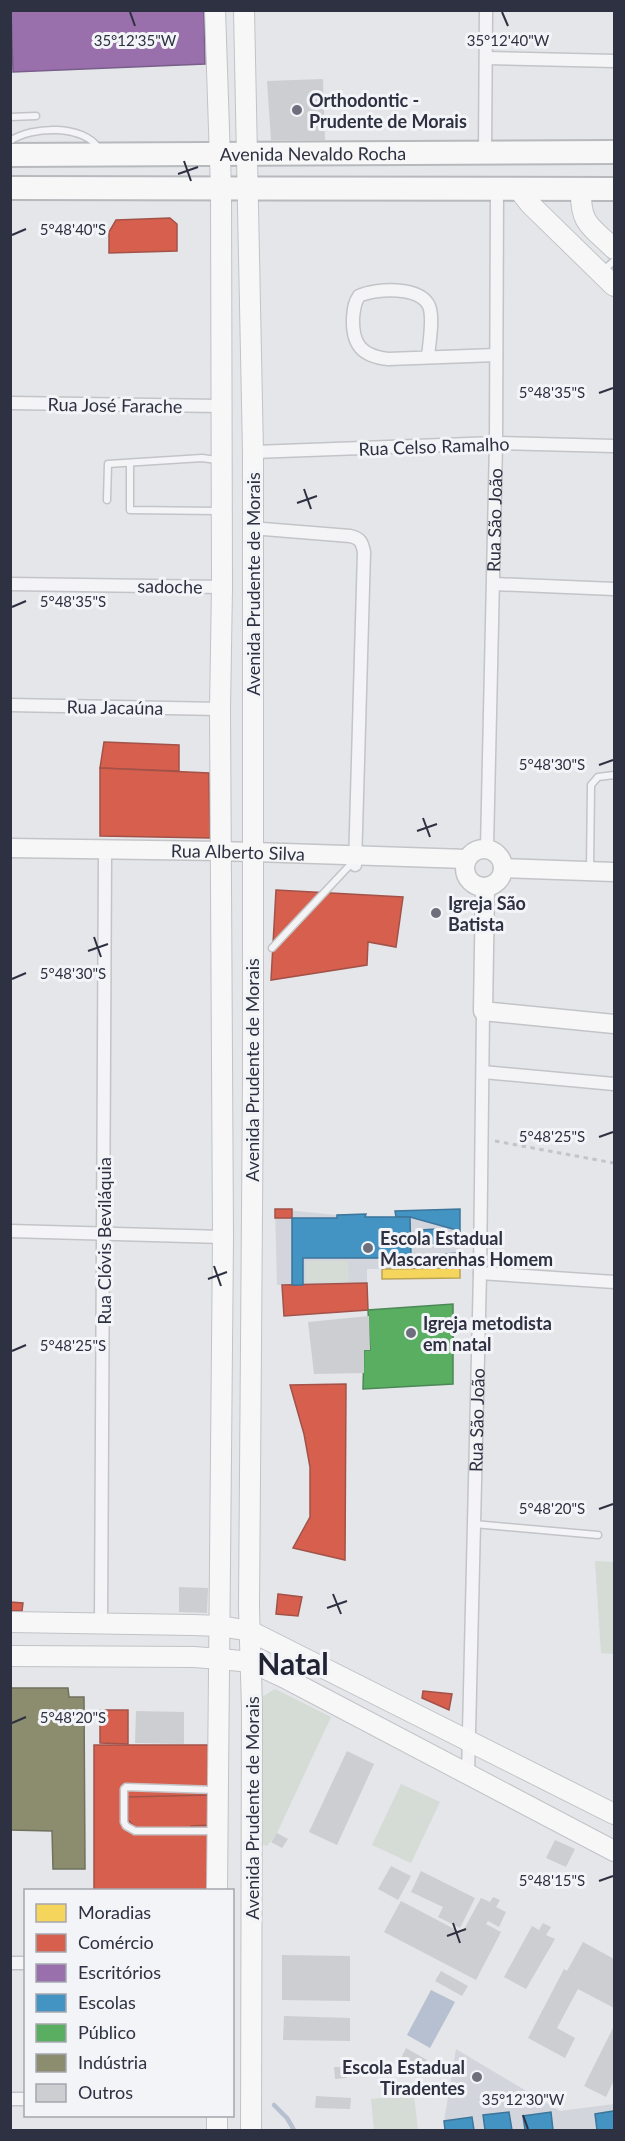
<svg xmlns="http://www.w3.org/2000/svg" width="625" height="2141" viewBox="0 0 625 2141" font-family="Lato,sans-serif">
	<rect width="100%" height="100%" fill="#e4e6e9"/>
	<g fill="#d3d5dc">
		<path d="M275,1209L337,1215L410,1217L460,1231V1268L367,1269V1283L277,1285Z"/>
		<path d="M456,2049L560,2111L614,2104V2130H445L444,2121Z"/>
	</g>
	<g fill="#d4dcd5">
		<path d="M306,1261H348L349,1282L306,1283Z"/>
		<path d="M595,1561L614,1562V1654L601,1653Z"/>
		<path d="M275,1689L331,1717L277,1833L267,1846L262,1844L257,1839L260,1704L262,1697Z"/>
		<path d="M401,1784L440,1802L411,1863L372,1845Z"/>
		<path d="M414,2095L418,2130H374L371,2099Z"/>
	</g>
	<path fill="#b6c0d0" d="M431,1990L455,2002L430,2048L407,2035Z"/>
	<path fill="#f6d55c" stroke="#baa454" stroke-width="1.5" d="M460,1268V1278L382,1279V1269Z"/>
	<g fill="#d6604d" stroke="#a35249" stroke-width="1.5">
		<path d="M170,218L177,224V251L109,253V232L116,220Z"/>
		<path d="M104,742L179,745V771L100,768Z"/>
		<path d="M100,768L209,773L210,838L100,836Z"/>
		<path d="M276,890L403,897L396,947L368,942L367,965L271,980Z"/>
		<rect x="275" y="1209" width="17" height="9"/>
		<path d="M367,1283L368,1310L284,1316L282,1285Z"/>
		<path d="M346,1384L345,1560L293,1548L310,1517V1467L304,1434L290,1385Z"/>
		<path d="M278,1594L302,1597L298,1616L276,1614Z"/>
		<path d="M10,1602L23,1603L22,1611H10Z"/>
		<path d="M423,1691L452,1694L449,1710L422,1698Z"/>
		<path d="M100,1710H128V1744L100,1743Z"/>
		<rect x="94" y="1745" width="119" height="145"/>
		<path d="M209,1795V1825L191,1826L192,1829L136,1828L128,1820V1797Z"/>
	</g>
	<path fill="#9970ab" stroke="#795d8b" stroke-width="1.5" d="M11,10H204L205,64L13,72Z"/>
	<g fill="#4393c3" stroke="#3c769c" stroke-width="1.5">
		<path d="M460,1209V1231L410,1217H396L395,1211Z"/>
		<path d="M366,1214L365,1217H410L411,1258H303V1285H292V1218H337V1215Z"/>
		<path d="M436,1229L437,1243L410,1245V1239L422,1238L421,1230Z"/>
		<path d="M459,1253L460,1268H445V1254Z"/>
		<path d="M614,2111V2130H597L595,2114Z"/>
		<path d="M509,2112L512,2130H485L483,2115Z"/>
		<path d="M551,2112L553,2130H525L523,2116Z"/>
		<path d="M472,2117L474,2130H445L444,2121Z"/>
	</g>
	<path fill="#5aae61" stroke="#4c8857" stroke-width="1.5" d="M453,1304V1384L363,1389L364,1350H370L368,1310Z"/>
	<path fill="#8c8c6e" stroke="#707160" stroke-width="1.5" d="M10,1688H68L69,1697H84L85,1869H53L52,1831L10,1830Z"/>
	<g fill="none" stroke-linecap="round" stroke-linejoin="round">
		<path stroke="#b6c0d0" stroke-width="4.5" d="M274,2105L287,2118L294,2130"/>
	</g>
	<g fill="#cdced1">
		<path d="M323,79L325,140H271L267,81Z"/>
		<path d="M369,1316L370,1350H364V1373L314,1374L308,1322Z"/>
		<path d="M179,1587L208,1588L207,1613L179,1612Z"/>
		<path d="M136,1711L184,1712V1744L135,1743Z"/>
		<path d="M347,1751L374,1764L337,1845L309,1832Z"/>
		<path d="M277,1833L288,1839L282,1848L271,1842Z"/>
		<path d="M555,1840L575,1849L566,1867L546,1858Z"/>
		<path d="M391,1866L411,1876L398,1900L378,1889Z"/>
		<path d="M421,1871L475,1898L460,1928L438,1917L443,1907L411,1892Z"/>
		<path d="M493,1897L500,1900L496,1907L506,1912L499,1927L488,1921L486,1924L501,1932L476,1980L384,1932L401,1901L462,1933L481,1898L490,1902Z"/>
		<path d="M543,1923L551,1927L546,1935L555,1939L526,1989L504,1977L532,1926L539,1930Z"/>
		<path d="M583,1942L614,1959V2008L578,1989L557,2028L575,2038L565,2058L528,2038L564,1969L567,1971Z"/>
		<path d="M282,1955L350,1956V2001L282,2000Z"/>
		<path d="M441,1971L468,1986L462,1996L435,1981Z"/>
		<path d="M284,2016L350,2018V2041L283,2040Z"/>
		<path d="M614,2026V2080L606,2097L584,2086Z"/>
		<path d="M406,2048L427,2060L422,2069L401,2058Z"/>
		<path d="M334,2067H346L347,2078L335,2079Z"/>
		<path d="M316,2096L351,2098L350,2109L315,2108Z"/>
	</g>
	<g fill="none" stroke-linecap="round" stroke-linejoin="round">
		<g stroke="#c3c4c7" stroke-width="9">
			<g id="lane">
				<path d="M10,117L36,116"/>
				<path d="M10,141C32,126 84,124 99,149"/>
				<path d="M606,271L607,267L614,261"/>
				<path d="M130,463V510L218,511"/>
				<path d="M107,500L108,464L202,458L217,460"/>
				<path d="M590,868L591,785L598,777L614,775"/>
				<path d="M272,948L350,865"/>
				<path d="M474,1524L598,1535"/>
				<path d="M215,1831H135L126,1826L124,1822V1789L126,1787L215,1790"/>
			</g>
		</g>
		<g stroke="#c3c4c7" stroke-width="15">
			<g id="street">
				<path d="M487,58L614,61"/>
				<path d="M485,152L486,10"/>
				<path d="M428,357C429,344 434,318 429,306C420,286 376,288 359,296C354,303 354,309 353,318C352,345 362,356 388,359L496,355"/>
				<path d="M10,403L220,406"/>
				<path d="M253,452L496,443L614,446"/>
				<path d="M252,528L350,536C360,538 362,542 364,552L355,865"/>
				<path d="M10,584L222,587"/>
				<path d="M494,584L614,589"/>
				<path d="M10,705L220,709"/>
				<path id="s1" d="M487,848L496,443L497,190"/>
				<path d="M483,1072L614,1084"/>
				<path d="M10,1231L223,1237"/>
				<path d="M480,1273L614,1282"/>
				<path d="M101,1622L105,859"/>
				<path id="s2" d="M468,1774L480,1273L483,1011"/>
				<path d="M10,1963H26"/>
				<path d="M10,2099H26"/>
			</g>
		</g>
		<g stroke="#c3c4c7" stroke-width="21">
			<g id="secondary">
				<path id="s3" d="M10,848L221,851L467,859"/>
				<circle cx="484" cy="868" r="19"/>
				<path d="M503,868L614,872"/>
				<path d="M485,887L483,1011L614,1024"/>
			</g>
		</g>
		<g stroke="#c1c3c6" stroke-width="22">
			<g id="primary">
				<path d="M215,10L221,189L222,587L220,709L223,1237L217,1890"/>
				<path d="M244,10L253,452V1080L249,1608L252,1708L251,2130"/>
				<path d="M519,190L530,204L614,286"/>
				<path d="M581,190C580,225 591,226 614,249"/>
				<path d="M10,1622L193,1625L220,1626L250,1631L614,1814"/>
				<path d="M10,1656L194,1657L220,1659L251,1662L285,1678L614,1851"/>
				<path d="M217,2116V2130"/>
			</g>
		</g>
		<g stroke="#b7b9bd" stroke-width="26">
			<g id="highway">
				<path id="s4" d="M10,155L614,152"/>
				<path d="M10,188L614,189"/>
			</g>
		</g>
		<path stroke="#c4c4c9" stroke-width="3" stroke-dasharray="4.5 4.5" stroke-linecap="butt" d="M495,1141L614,1163"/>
		<use href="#lane" stroke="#f4f4f6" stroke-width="6"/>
		<use href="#street" stroke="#f4f4f6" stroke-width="12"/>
		<use href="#secondary" stroke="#f7f7f8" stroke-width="18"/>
		<use href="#primary" stroke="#f7f7f8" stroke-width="20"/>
		<use href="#highway" stroke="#f7f7f8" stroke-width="22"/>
	</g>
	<path fill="none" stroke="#2d3141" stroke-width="2" d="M130,12L135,26M502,12L508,26M184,161L191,181M178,174L198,167M12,235L26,229M599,393L613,388M304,489L311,509M297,503L317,496M12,607L26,601M599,765L613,760M423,818L430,837M417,831L437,824M94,937L101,957M88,951L108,944M12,979L26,973M599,1137L613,1132M214,1266L221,1286M208,1279L227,1272M12,1351L26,1345M599,1509L613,1504M333,1594L341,1614M327,1608L347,1601M12,1723L26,1717M599,1881L613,1876M453,1923L460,1943M447,1936L466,1929M523,2115L528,2129"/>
	<g fill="#6d707c" stroke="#f3f4f7" stroke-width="2">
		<circle cx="297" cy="110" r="6"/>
		<circle cx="436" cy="913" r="6"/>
		<circle cx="368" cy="1248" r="6"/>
		<circle cx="411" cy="1333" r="6"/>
		<circle cx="477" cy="2077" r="6"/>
	</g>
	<g text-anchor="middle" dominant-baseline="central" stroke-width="6" stroke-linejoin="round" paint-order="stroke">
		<g font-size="18" font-weight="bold" fill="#2d3141" stroke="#f3f4f7" text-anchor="start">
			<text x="309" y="100">Orthodontic -<tspan x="309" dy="21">Prudente de Morais</tspan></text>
			<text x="448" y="903">Igreja São<tspan x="448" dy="21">Batista</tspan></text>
			<text x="380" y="1238">Escola Estadual<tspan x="380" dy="21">Mascarenhas Homem</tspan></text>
			<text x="423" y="1323">Igreja metodista<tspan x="423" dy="21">em natal</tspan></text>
			<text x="465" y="2067" text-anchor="end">Escola Estadual<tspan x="465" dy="21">Tiradentes</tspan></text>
		</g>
		<g font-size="18" fill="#2d3141" stroke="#f3f4f7">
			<text stroke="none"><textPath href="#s4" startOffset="303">Avenida Nevaldo Rocha</textPath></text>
			<text transform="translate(115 405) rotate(1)">Rua José Farache</text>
			<text transform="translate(434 446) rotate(-2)">Rua Celso Ramalho</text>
			<text stroke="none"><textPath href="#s1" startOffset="328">Rua São João</textPath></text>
			<text transform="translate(253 584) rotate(-90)">Avenida Prudente de Morais</text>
			<text transform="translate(170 586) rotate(1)">sadoche</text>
			<text transform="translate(115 707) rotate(1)">Rua Jacaúna</text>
			<text stroke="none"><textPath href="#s3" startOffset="228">Rua Alberto Silva</textPath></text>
			<text transform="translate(252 1070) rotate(-90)">Avenida Prudente de Morais</text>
			<text transform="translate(104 1241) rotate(-90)">Rua Clóvis Beviláquia</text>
			<text stroke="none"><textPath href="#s2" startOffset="354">Rua São João</textPath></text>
			<text transform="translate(252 1808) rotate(-90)">Avenida Prudente de Morais</text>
		</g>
		<g font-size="30" font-weight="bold" fill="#1f2332" stroke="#f3f4f7">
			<text x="293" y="1663">Natal</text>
		</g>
	</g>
	<g font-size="15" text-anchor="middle" fill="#2d3141" stroke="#f3f4f7" stroke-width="6" stroke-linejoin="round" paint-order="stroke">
		<text x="135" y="46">35°12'35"W</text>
		<text x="508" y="46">35°12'40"W</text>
		<text x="73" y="235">5°48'40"S</text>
		<text x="552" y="398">5°48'35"S</text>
		<text x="73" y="607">5°48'35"S</text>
		<text x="552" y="770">5°48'30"S</text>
		<text x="73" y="979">5°48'30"S</text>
		<text x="552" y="1142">5°48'25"S</text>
		<text x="73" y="1351">5°48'25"S</text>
		<text x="552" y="1514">5°48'20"S</text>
		<text x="73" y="1723">5°48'20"S</text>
		<text x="552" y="1886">5°48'15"S</text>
		<text x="523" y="2105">35°12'30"W</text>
	</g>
	<rect width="625" height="2141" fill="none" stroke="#2d3141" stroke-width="24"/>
	<rect x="24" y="1889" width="210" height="228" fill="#f3f4f7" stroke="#a4a6ae" stroke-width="1.5"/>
	<rect x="36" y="1904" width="30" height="18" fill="#f6d55c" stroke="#a4a6ae" stroke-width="1.5"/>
	<text x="78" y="1919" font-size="18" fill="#2d3141">Moradias</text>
	<rect x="36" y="1934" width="30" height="18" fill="#d6604d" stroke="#a4a6ae" stroke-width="1.5"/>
	<text x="78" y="1949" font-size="18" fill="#2d3141">Comércio</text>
	<rect x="36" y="1964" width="30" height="18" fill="#9970ab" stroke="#a4a6ae" stroke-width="1.5"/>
	<text x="78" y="1979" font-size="18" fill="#2d3141">Escritórios</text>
	<rect x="36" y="1994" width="30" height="18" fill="#4393c3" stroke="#a4a6ae" stroke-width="1.5"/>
	<text x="78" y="2009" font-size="18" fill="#2d3141">Escolas</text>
	<rect x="36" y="2024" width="30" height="18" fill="#5aae61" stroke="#a4a6ae" stroke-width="1.5"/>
	<text x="78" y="2039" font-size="18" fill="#2d3141">Público</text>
	<rect x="36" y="2054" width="30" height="18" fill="#8c8c6e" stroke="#a4a6ae" stroke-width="1.5"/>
	<text x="78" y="2069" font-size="18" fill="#2d3141">Indústria</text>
	<rect x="36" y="2084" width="30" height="18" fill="#cdced1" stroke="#a4a6ae" stroke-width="1.5"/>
	<text x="78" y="2099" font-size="18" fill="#2d3141">Outros</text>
</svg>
